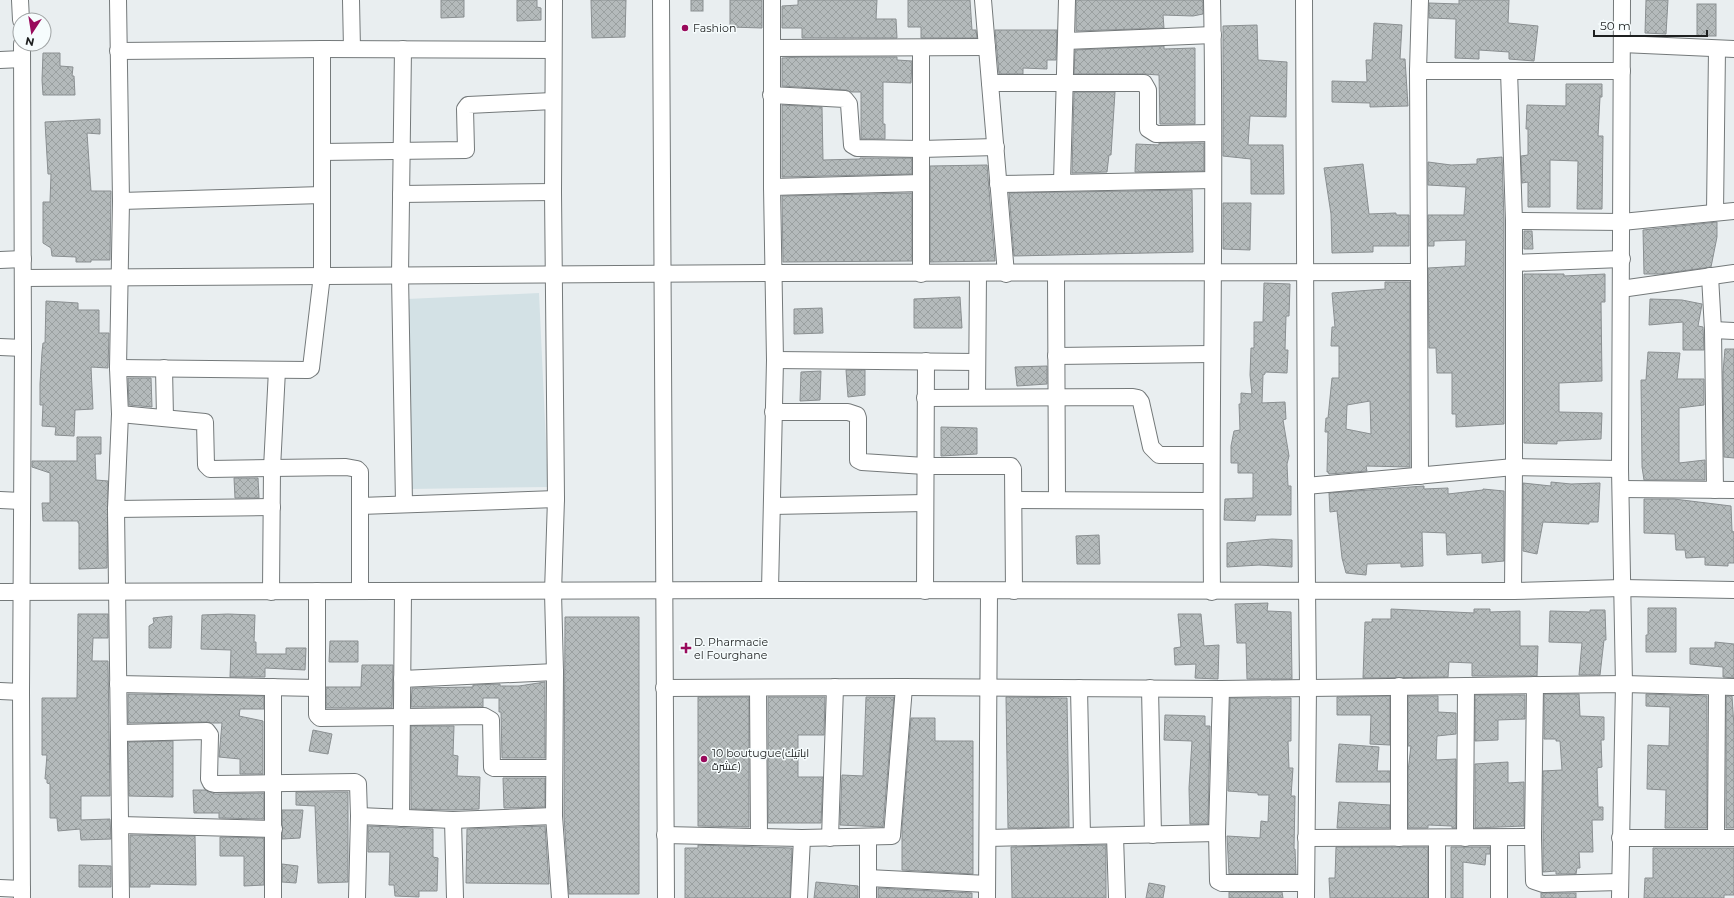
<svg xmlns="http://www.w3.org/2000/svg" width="1734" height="898" viewBox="0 0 1734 898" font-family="Montserrat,Cairo,sans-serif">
	<defs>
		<pattern id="building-cross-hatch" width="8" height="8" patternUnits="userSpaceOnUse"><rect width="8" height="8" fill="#b4babb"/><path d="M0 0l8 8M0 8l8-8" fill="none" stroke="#9aa0a0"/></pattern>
	</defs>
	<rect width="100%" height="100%" fill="#e9eef0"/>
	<path fill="#d3e1e5" d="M539,293L548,487L409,489L407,299Z"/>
	<g fill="url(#building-cross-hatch)" stroke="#8a8f91" fill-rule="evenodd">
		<path d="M441,0H464V17L441,18Z"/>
		<path d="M517,0H537V7L541,8V20L517,21Z"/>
		<path d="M591,0H626L625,37L592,38Z"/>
		<rect x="691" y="0" width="12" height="11"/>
		<path d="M730,0H762V28L730,27Z"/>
		<path d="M798,0H877L876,19H896L897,38H802V28H782V6L798,5Z"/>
		<path d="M908,0H970L972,30H976L977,38H921V27H908Z"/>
		<path d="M1076,0H1203V14L1193,16L1163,15L1164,28L1076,31Z"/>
		<path d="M1459,0H1509L1508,23L1538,26L1534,61L1509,59V52L1479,50V59L1455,58L1456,19L1429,18V3L1459,4Z"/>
		<path d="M1646,0H1668L1666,34L1645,33Z"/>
		<rect x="1697" y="4" width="19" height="32"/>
		<path d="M1374,23L1402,25L1400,59H1405L1408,106L1370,107V103L1332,102V81L1367,82L1366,60H1372Z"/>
		<path d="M1257,25L1258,60L1287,62L1286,117L1250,116L1248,145H1283L1284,194H1251V159L1223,156V26Z"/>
		<path d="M995,30H1057L1056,60H1047V69L1023,68V74H999Z"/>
		<path d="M1164,46V49L1195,48V124H1160L1159,75L1144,74H1074L1075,50Z"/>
		<path d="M43,53H60V66L73,67L72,76H74L75,95H43L42,80Z"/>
		<path d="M802,57H897V60L912,61L911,83L883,82V124H885V139H861V92H851L846,90L782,86V58Z"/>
		<path d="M1566,84H1602V97H1600L1598,136H1603L1602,209H1577L1578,161L1550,160V207H1528V182L1522,183L1521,156L1528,155V129H1526L1527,105L1566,106Z"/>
		<path d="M1074,92H1115L1111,155H1109L1107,172L1072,173Z"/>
		<path d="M782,105L822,107L823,160L860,159V158H912V174L782,177Z"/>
		<path d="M100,119V134L87,133L91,191H111L110,260H91V262H76V257L52,256L51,248L43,243V202H50L51,174H48L45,122Z"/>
		<path d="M1159,143H1204V171L1135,172L1136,144L1159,145Z"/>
		<path d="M1502,157L1504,221V424L1456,427V414H1452V373H1437L1436,348H1429L1428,268L1465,266L1466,240L1434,241V246H1428V215H1464L1466,187L1428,185V162L1451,165L1477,164V159Z"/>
		<path d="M1363,164L1369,214L1396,213V215H1409V246H1373V252L1332,253L1331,214L1324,168Z"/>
		<path d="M987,165L995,261L930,262V166Z"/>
		<path d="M1192,190L1193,252L1014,256L1009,193Z"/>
		<path d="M912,193V261L783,262L782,196Z"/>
		<path d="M1223,203H1251L1250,250L1223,249Z"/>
		<path d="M1717,222V237L1711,267L1660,274H1644L1643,230Z"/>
		<path d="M1524,231H1532L1533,249H1524Z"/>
		<path d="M1524,274H1564V276L1605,274V302H1601L1602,381L1559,383V412L1602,413L1601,439L1557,441V444L1524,443Z"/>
		<path d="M1385,282H1410V467L1366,466L1367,471L1329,474L1328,472H1327L1328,432H1325L1326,418H1328L1332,378H1339V346H1331L1332,327H1335L1332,293L1385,289ZM1370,401L1371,434L1346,429L1347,405Z"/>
		<path d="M1264,283L1290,284L1289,316H1286L1285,350H1288L1287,373L1265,372V374L1263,375L1262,403L1285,402L1286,419L1283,420L1289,456L1287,464L1288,486H1291V515H1256L1255,521L1224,520L1225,499L1253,498V473H1238V463H1231V446L1234,431L1240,430L1239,404H1241V393L1252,394L1250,375L1251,348H1254V322H1263Z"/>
		<path d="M960,297L962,328H914V299Z"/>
		<path d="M1650,299L1682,300L1702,304L1698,326L1703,327L1704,350H1683V322L1649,325Z"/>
		<path d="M46,301L78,303V310H99V333H109L108,368L91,367L93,409L75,410L74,436L55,435L56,427L42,426L43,405H40V384L42,352L43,343H45Z"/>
		<path d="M822,308L823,333L794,334V309Z"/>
		<path d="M1725,349H1734V458L1724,457L1723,372Z"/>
		<path d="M1648,352L1680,353L1677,379H1704V405L1679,408V463L1705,460V480H1644L1642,467L1641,380H1646Z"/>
		<path d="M1047,366V384L1017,386L1015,367Z"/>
		<path d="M846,370H865V395L848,397Z"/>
		<path d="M821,371L820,400L800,401L801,372Z"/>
		<path d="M128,378H151L152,407L129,405Z"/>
		<path d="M941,427L977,428V454L941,456Z"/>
		<path d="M77,437H101V454H95L96,480L108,481L107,568L79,569V523H78V521H43L42,503H50V473L32,467V461H77Z"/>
		<path d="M234,478H258L259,498H235Z"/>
		<path d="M1551,482L1571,484L1600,483L1598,522H1589V524L1543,522L1537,554L1523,551V483L1551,486Z"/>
		<path d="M1424,486V489L1448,488V494L1483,490V489L1504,491V561L1482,563V553L1447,555L1446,533L1422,532L1423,566L1401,567V563L1367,564L1366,575L1346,573L1342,558L1337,511L1330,512L1329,493Z"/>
		<path d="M1644,499H1674L1731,506L1732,531L1734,532V563H1728V566L1705,565V557L1686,558L1685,550H1676L1675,534L1644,533Z"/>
		<path d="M1099,535L1100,564H1077L1076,536Z"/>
		<path d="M1272,539L1292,540V567L1259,565L1227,567V543Z"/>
		<path d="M1268,603L1267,611L1291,612L1292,679H1247L1246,643H1237L1235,604Z"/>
		<path d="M1648,608H1676V652H1646V635H1648Z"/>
		<path d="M1391,609L1474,613V609H1490V612L1520,611V646H1538L1537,676H1472V663L1449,662L1448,677L1363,678L1365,622H1372V619H1391Z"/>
		<path d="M1590,610H1605L1606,640H1604L1600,675H1579L1582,643L1549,642L1550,611L1590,612Z"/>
		<path d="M78,614H108V638H93L92,661H108L110,796H81V820L110,819L111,839L81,840L80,829L58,831L57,818H50V784L47,783V779H45L47,755H42V698H77Z"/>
		<path d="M228,614L255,615L254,642H256V654H286V648H306L305,670L265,668V677H230L231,650L201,649L202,615Z"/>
		<path d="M1178,614H1201L1204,646L1219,645L1218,679L1195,678L1196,664L1175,665L1174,648L1181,647Z"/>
		<path d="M172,616L171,648H149V626L154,623L153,618Z"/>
		<path d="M565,617H639V894H569L564,816Z"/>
		<path d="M330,641H358V662H329Z"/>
		<path d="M1715,642L1734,644V678L1723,677V667L1690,664V648H1715Z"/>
		<path d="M362,665H393L392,708H326V687H361Z"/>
		<path d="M545,682V758H502L501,712H499V698H483V707H411L412,688L473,687V685L500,684V686H519Z"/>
		<path d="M128,694L264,696V709H240L239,716L263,721V774H240V759L219,757L222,723H212L207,722L128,723Z"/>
		<path d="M1544,694H1579L1580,716L1604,717V740H1601L1602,767L1597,768L1598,807H1603V820H1592L1593,852H1579L1580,868H1577L1576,874H1556V871L1543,872V771L1562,770L1560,741H1556V739H1544Z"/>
		<path d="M1646,694L1707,696V828H1665L1666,790L1647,789L1648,745L1669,746L1670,707L1646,706Z"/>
		<path d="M1475,695H1525V719L1498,720V740L1475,741Z"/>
		<path d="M1390,696V745L1370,744L1371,715H1337V697Z"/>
		<path d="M1408,696H1438V712L1456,713V734L1437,736L1436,760L1456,759V828H1452V826L1428,825V828H1408V771L1411,746H1408Z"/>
		<path d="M1726,696H1732L1734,726V828H1726Z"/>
		<path d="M698,697H749V827L698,826Z"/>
		<path d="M768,697H825L824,735H798V777H823L821,823H768Z"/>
		<path d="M866,697H894L883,827L840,825L842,775L863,776Z"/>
		<path d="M1006,697L1067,698L1069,827L1008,828Z"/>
		<path d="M1230,698H1291V741H1288L1289,768H1293L1291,796H1295L1294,849H1295L1296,874H1229L1227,836L1260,838L1261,821L1268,822L1269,795H1258V793L1228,791Z"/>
		<path d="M1165,715L1205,716V726H1210L1208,824H1190L1189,788L1192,741L1164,740Z"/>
		<path d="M911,718H935V741H973V874L902,870V828Z"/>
		<path d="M411,726H454L453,755L458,756L457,776L480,777L479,809L453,810L411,809Z"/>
		<path d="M313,730L332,734L328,754L309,751Z"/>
		<path d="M173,741V797L129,796L128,742Z"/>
		<path d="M1339,744L1379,747L1377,771H1390V782H1336Z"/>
		<path d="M1508,762V783L1524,782V826L1475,828V764Z"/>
		<path d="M503,778H545V807L504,808Z"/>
		<path d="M193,790H205L215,794L264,793V819L219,818V813H194Z"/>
		<path d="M296,792H348V882L318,883L315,806L296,805Z"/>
		<path d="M1339,802L1390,805V828H1337Z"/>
		<path d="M282,810H303L300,838L282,839Z"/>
		<path d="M368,826L433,829V857L438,858L437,891H419V897L395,896L394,885H389L390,852H368Z"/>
		<path d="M545,826L549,884L466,883L467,829Z"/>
		<path d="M130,835L195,836L196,885L150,884V887H130Z"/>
		<path d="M220,837L264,838V885L244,886V856H220Z"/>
		<path d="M698,845L792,848L790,898H685V848H698Z"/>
		<path d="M1106,845V898H1012L1011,847Z"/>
		<path d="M1336,847H1428V898H1330L1329,878H1335Z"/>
		<path d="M1451,847H1490V854H1486L1485,865L1463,862V898H1451Z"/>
		<path d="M1653,848H1734V895H1724V898H1644L1645,878H1653Z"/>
		<path d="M282,864L298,866L296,883L282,882Z"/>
		<path d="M79,865L111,866V887H79Z"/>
		<path d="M816,882L858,886V898H814Z"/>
		<path d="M1149,883L1165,886L1163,898H1146Z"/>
		<path d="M878,888L972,893V898H878Z"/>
		<path d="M1229,892H1282L1283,898H1229Z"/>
		<rect x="1541" y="893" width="35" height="5"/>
	</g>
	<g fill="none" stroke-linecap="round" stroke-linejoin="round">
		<g stroke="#74797a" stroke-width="18">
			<g id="minor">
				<path d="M20,0L21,20"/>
				<path d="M118,0L121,201L118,368L120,414L116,509L121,898"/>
				<path d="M351,0L352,49"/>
				<path d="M554,0L553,192L556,499L553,592L555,672L554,816L560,898"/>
				<path d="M661,0L666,898"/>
				<path d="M983,0L1006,274"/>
				<path d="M1212,0C1216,197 1210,395 1212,592"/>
				<path d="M1304,0L1306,486L1308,687L1306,898"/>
				<path d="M1420,0L1418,71L1420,476"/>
				<path d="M1066,41L1213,35"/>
				<path d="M22,44L23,348L21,692L22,898"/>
				<path d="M1622,44L1734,49"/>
				<path d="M772,48L987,47"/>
				<path d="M921,48V274"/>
				<path d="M403,49L400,275L404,504"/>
				<path d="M118,51L322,49L553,50"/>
				<path d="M0,60L22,59"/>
				<path d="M1418,71H1622"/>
				<path d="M1509,71L1514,221V467L1513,591"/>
				<path d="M990,83H1144L1148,90V129L1156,134L1213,133"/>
				<path d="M771,95L845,99L849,104L852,145L857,148L921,149L996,147"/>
				<path d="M322,152L466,150L465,109L468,105L553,101"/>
				<path d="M1062,182L1067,0"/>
				<path d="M998,184L1213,180"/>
				<path d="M772,187L921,183"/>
				<path d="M401,194L553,192"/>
				<path d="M121,201L322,195"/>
				<path d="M1715,212L1717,49"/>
				<path d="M1514,221L1622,222L1734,211"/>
				<path d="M0,260L23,259"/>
				<path d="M1514,263L1622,259"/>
				<path d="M1056,273L1057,499"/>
				<path d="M1710,276L1713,330L1715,490"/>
				<path d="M23,278L773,273L1418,272"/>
				<path d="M1621,289L1734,273"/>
				<path d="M1713,330L1734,331"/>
				<path d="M0,347L23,348"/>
				<path d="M1056,356L1211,354"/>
				<path d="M775,360L977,362"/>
				<path d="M118,368L308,370L311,368L322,275V49"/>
				<path d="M164,368L165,418"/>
				<path d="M977,397L978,274"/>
				<path d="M925,398L1133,397L1138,398L1141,402L1151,447L1159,455H1211"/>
				<path d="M773,412H848L857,415L858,418V460L862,462L925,466H1011L1013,469L1014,591"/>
				<path d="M120,414L205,422L206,465L210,469L346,467L357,469L360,472V591"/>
				<path d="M1306,486L1514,467L1620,469"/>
				<path d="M1621,489L1734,490"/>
				<path d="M0,500L21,501"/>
				<path d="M1014,500L1211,501"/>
				<path d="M360,506L556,499"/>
				<path d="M772,506L925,503"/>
				<path d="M116,509L272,507"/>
				<path d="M770,590L775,360L772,187V0"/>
				<path d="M317,591V715L320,718L484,716L491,720L492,767L494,768H554"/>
				<path d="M925,591L926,361"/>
				<path d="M0,592L770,590L1513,591L1622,588L1734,590"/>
				<path d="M271,592L272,468L277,370"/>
				<path d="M402,679L555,672"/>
				<path d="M118,684L317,688"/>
				<path d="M1535,685L1533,837L1534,881L1543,884L1620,882"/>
				<path d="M664,688L904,687L1221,689L1624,684L1734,687"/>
				<path d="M758,688L759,837"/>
				<path d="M1079,688L1082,836"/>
				<path d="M1150,688L1153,835"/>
				<path d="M1221,689L1217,833L1218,881L1222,883H1306"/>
				<path d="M0,691L21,692"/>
				<path d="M119,733L207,731L210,735L209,779L211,783L215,784L355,782L358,784L359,816L357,898"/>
				<path d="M359,816L453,820L554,816"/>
				<path d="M401,818L403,592"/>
				<path d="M453,820L455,898"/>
				<path d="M120,825L274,829"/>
				<path d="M665,835L802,838L892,836L904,687"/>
				<path d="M1115,836L1117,898"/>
				<path d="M830,838L835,687"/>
				<path d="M868,838V898"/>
				<path d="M988,838L1217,833"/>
				<path d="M1306,838L1533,837"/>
				<path d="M1399,838V686"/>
				<path d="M1437,838V898"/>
				<path d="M1465,838L1466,686"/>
				<path d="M1620,838H1734"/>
				<path d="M1716,838L1717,687"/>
				<path d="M868,878L987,884"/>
				<path d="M0,888L22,889"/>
				<path d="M273,898V687"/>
				<path d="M799,898L802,838"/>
				<path d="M987,898L989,591"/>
				<path d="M1499,898V838"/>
				<path d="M1620,898L1624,684L1620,469L1622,0"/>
			</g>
		</g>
		<use href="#minor" stroke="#fff" stroke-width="16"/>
	</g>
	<g fill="#990a5c" stroke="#f6fcfd" stroke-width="1.5">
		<circle cx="685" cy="28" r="4"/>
		<path d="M684 642h4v4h4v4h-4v4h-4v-4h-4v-4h4z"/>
		<circle cx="704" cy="759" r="4"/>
	</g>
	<g text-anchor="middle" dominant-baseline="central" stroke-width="3" stroke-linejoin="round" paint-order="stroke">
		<g font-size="11" fill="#1e2020" stroke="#f6fcfd" text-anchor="start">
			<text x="693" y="28">Fashion</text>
			<text x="694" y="642">D. Pharmacie<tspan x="694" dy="13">el Fourghane</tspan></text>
			<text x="712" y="753">10 boutugue(اباتيك<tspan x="712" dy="13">عشرة)</tspan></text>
		</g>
	</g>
	<g transform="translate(32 32) rotate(192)"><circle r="19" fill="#f6fcfd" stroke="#a0a4a5"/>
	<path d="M0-3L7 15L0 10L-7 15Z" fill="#990a5c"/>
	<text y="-6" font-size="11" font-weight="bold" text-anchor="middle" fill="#1e2020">N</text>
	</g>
	<path d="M1594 30v6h113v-6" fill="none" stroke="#1e2020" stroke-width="2"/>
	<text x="1600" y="30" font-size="12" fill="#1e2020" stroke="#f6fcfd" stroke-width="3" paint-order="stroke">50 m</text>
</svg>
